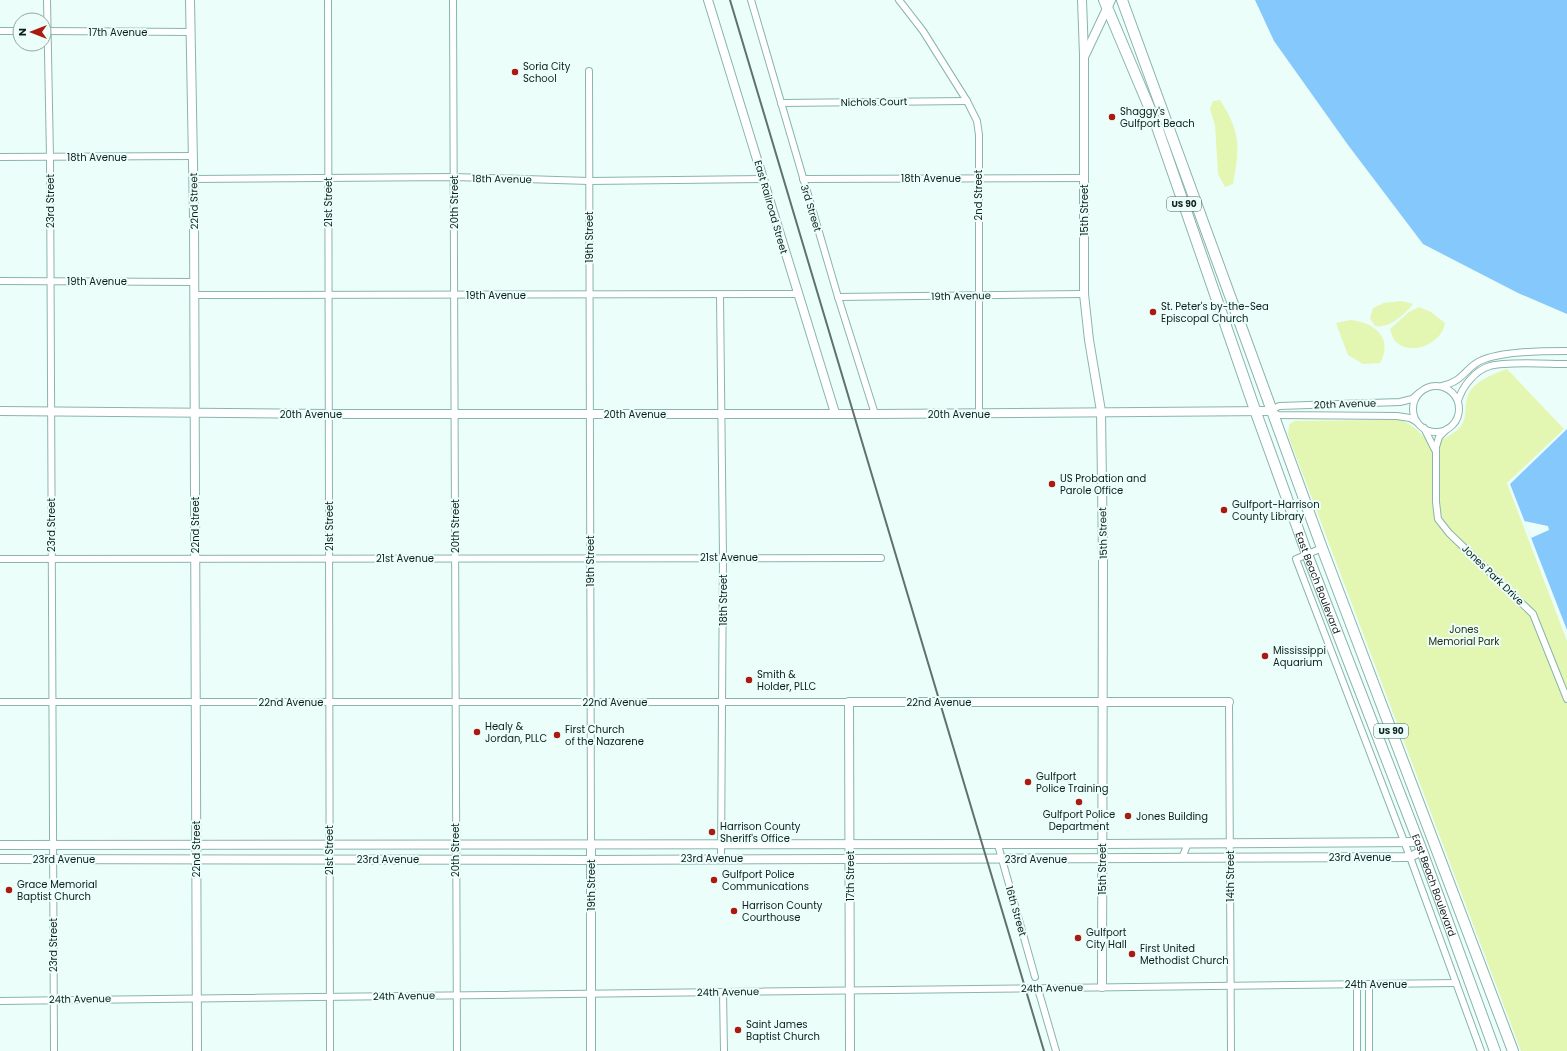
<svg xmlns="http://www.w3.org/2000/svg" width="1567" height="1051" viewBox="0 0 1567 1051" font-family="Poppins,sans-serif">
	<rect width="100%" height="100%" fill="#ecfefa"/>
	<g fill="#e3f6b2">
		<path d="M1220,100C1241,133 1240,147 1233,184L1225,187L1218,174L1215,125L1210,109L1213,101Z"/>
		<path d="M1401,301L1413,304C1405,314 1389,329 1375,326L1370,318L1373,308L1384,303Z"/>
		<path d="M1419,307L1431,312L1445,323C1442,344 1410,357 1395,341C1393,338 1391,333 1390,329L1409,312Z"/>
		<path d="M1350,320C1374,322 1394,338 1380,363L1363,364L1348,355L1336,323Z"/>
		<path d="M1507,369L1564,429L1507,483L1567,641V1051H1521L1288,435L1289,425L1294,421C1321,421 1349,420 1376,420C1383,420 1394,418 1401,420C1424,428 1425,455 1456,431C1469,421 1463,409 1468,395C1473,382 1495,373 1507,369Z"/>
	</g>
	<g fill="#85c8fc">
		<path d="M1255,0H1567V314L1518,293L1423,244L1348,145L1274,41Z"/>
		<path d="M1567,429V630L1510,484Z"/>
	</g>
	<path fill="#ecfefa" d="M1524,521L1548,526L1549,530L1531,538Z"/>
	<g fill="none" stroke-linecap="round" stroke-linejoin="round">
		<g stroke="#88b5ad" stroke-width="8">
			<g id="minor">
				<path d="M47,0L50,157L54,1051"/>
				<path d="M328,0L330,1051"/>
				<path d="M453,0L457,1051"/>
				<path d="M751,0L838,297L875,414"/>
				<path d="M899,0L923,31L967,101L977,121L979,135V414"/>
				<path d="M0,31H20"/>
				<path d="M44,31L191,32"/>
				<path d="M589,71L591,844"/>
				<path d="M781,103L967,101"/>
				<path d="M0,157L193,156"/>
				<path d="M194,179L454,177L589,181L763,179"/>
				<path d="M803,179L1083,178"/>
				<path d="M0,281L194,282"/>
				<path d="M195,295L797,294"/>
				<path d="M720,295L723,557L721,858"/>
				<path d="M838,297L1084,294"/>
				<circle cx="1436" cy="409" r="23"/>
				<path d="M1442,386C1464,381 1464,369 1480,361C1501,351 1544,351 1567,351"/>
				<path d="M1458,401C1462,387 1475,370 1490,366C1506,361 1548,364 1567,364"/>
				<path d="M1270,411L1279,406L1400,402L1412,399L1419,393"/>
				<path d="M1272,412L1278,415L1397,416L1410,418L1417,422"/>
				<path d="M1424,428L1435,450"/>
				<path d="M1447,429L1439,437L1436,447V502L1438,519L1449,533L1533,614L1567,699"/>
				<path d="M1322,548L1296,559L1410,857L1481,1051"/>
				<path d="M0,559L881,558"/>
				<path d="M0,702H849"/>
				<path d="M1229,702L1231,1051"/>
				<path d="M998,845L1035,977"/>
				<path d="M1182,858L1188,843"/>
				<path d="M1357,984V1051"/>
				<path d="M1369,984V1051"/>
				<path d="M1038,989L1056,1051"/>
				<path d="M723,992L724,1051"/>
				<path d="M0,1001L1456,983"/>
			</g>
		</g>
		<g stroke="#88b5ad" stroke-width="10">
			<g id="tertiary">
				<path d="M190,0L194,217L197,1051"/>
				<path d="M708,0L835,413"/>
				<path d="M1082,0L1084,55V294L1089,340L1101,411L1103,558L1102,987"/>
				<path d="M1085,55L1111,0"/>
				<path d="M0,411L329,414H875L1270,411"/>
				<path d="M591,844V1051"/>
				<path d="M0,845L1102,844L1419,842"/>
				<path d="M0,859L591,860L1410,857L1422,851"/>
				<path d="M850,1051L849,702H1229"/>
			</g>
		</g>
		<g stroke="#88b5ad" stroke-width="12">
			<g id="primary">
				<path id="s1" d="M1104,0L1155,121L1255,410L1307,554L1422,851L1495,1051"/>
				<path d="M1122,0L1322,548L1513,1051"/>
			</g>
		</g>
		<use href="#minor" stroke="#fff" stroke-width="6"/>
		<use href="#tertiary" stroke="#fff" stroke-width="8"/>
		<use href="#primary" stroke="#fff" stroke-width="10"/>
		<path stroke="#60726e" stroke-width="2" d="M730,0L1044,1051"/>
	</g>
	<g fill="#ab1a11" stroke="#ecfefa" stroke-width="1.5">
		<circle cx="515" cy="72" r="4"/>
		<circle cx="1112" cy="117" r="4"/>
		<circle cx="1153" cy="312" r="4"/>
		<circle cx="1052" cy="484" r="4"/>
		<circle cx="1224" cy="510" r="4"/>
		<circle cx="1265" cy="656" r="4"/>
		<circle cx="749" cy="680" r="4"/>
		<circle cx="477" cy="732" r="4"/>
		<circle cx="557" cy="735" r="4"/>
		<circle cx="1028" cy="782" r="4"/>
		<circle cx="1079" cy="802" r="4"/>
		<circle cx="1128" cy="816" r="4"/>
		<circle cx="712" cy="832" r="4"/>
		<circle cx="714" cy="880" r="4"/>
		<circle cx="9" cy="890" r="4"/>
		<circle cx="734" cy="911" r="4"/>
		<circle cx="1078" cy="938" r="4"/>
		<circle cx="1132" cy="954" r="4"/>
		<circle cx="738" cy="1030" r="4"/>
	</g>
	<g text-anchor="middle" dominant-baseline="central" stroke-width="4" stroke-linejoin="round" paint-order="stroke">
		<g fill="#ecfefa" stroke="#50625f" stroke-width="1">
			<rect x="1167" y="197" width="34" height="14" rx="3"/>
			<rect x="1374" y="724" width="34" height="14" rx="3"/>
		</g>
		<g font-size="9" font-weight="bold" fill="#0d1f1c">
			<text x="1184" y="204">US 90</text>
			<text x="1391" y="731">US 90</text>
		</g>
		<g font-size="10" fill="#0d1f1c" stroke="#ecfefa">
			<text x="118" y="32">17th Avenue</text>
			<text transform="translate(874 102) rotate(-1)">Nichols Court</text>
			<text x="97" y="157">18th Avenue</text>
			<text x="931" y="178">18th Avenue</text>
			<text transform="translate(502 179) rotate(1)">18th Avenue</text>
			<text transform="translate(978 195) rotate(-90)">2nd Street</text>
			<text transform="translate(50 201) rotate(-90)">23rd Street</text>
			<text transform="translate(194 201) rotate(-91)">22nd Street</text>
			<text transform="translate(328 202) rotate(-90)">21st Street</text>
			<text transform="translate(454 202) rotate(-90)">20th Street</text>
			<text transform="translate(771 207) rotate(74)">East Railroad Street</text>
			<text transform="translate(811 208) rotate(73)">3rd Street</text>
			<text transform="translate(1084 210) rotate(-90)">15th Street</text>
			<text transform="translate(589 237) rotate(-90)">19th Street</text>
			<text x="97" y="281">19th Avenue</text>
			<text x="496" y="295">19th Avenue</text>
			<text transform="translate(961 296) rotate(-1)">19th Avenue</text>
			<text transform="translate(1345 404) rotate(-2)">20th Avenue</text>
			<text x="311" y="414">20th Avenue</text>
			<text x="635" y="414">20th Avenue</text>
			<text x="959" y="414">20th Avenue</text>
			<text transform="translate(51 525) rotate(-90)">23rd Street</text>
			<text transform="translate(195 525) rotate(-90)">22nd Street</text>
			<text transform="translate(329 526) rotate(-90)">21st Street</text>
			<text transform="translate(455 526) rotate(-90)">20th Street</text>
			<text transform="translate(1103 533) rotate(-91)">15th Street</text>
			<text x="729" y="557">21st Avenue</text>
			<text x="405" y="558">21st Avenue</text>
			<text transform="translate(590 561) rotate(-90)">19th Street</text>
			<text transform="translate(1493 575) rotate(44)">Jones Park Drive</text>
			<text stroke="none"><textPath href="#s1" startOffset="621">East Beach Boulevard</textPath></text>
			<text transform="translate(723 600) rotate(-90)">18th Street</text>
			<text x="291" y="702">22nd Avenue</text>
			<text x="615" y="702">22nd Avenue</text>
			<text x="939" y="702">22nd Avenue</text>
			<text transform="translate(196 849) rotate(-90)">22nd Street</text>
			<text transform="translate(329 850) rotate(-90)">21st Street</text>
			<text transform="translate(455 850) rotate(-90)">20th Street</text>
			<text x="1360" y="857">23rd Avenue</text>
			<text x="712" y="858">23rd Avenue</text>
			<text x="64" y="859">23rd Avenue</text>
			<text x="388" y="859">23rd Avenue</text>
			<text x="1036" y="859">23rd Avenue</text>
			<text transform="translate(1102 869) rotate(-90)">15th Street</text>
			<text transform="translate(850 876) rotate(-90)">17th Street</text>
			<text transform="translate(1230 876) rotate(-90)">14th Street</text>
			<text transform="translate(591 885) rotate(-90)">19th Street</text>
			<text stroke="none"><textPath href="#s1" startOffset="945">East Beach Boulevard</textPath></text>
			<text transform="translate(1016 911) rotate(74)">16th Street</text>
			<text transform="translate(53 945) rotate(-90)">23rd Street</text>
			<text x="1376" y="984">24th Avenue</text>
			<text transform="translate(1052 988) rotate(-1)">24th Avenue</text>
			<text transform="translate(728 992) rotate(-1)">24th Avenue</text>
			<text transform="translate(404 996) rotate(-1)">24th Avenue</text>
			<text transform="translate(80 999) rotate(-1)">24th Avenue</text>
		</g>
		<g font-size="10" fill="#0d1f1c" stroke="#ecfefa" text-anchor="start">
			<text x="523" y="66">Soria City<tspan x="523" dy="12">School</tspan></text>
			<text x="1120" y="111">Shaggy's<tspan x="1120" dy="12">Gulfport Beach</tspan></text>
			<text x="1161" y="306">St. Peter's by-the-Sea<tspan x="1161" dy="12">Episcopal Church</tspan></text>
			<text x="1060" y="478">US Probation and<tspan x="1060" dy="12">Parole Office</tspan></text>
			<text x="1232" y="504">Gulfport-Harrison<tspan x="1232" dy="12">County Library</tspan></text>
			<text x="1273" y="650">Mississippi<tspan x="1273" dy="12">Aquarium</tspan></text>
			<text x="757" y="674">Smith &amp;<tspan x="757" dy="12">Holder, PLLC</tspan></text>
			<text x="485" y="726">Healy &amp;<tspan x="485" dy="12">Jordan, PLLC</tspan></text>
			<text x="565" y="729">First Church<tspan x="565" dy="12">of the Nazarene</tspan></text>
			<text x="1036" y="776">Gulfport<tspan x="1036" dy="12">Police Training</tspan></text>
			<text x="1079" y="814" text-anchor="middle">Gulfport Police<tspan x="1079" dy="12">Department</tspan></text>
			<text x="1136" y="816">Jones Building</text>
			<text x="720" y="826">Harrison County<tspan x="720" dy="12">Sheriff's Office</tspan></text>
			<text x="722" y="874">Gulfport Police<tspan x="722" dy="12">Communications</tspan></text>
			<text x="17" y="884">Grace Memorial<tspan x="17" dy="12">Baptist Church</tspan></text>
			<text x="742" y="905">Harrison County<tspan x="742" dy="12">Courthouse</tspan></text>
			<text x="1086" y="932">Gulfport<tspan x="1086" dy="12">City Hall</tspan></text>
			<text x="1140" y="948">First United<tspan x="1140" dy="12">Methodist Church</tspan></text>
			<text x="746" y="1024">Saint James<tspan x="746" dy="12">Baptist Church</tspan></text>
		</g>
		<g font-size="10" fill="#283010" stroke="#ecfefa">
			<text x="1464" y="629">Jones<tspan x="1464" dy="12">Memorial Park</tspan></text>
		</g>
	</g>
	<g transform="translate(32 32) rotate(270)"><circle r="19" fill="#ecfefa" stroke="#93a5a1"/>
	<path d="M0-3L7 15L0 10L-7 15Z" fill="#ab1a11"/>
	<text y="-6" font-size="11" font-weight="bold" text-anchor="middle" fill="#0d1f1c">N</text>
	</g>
</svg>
